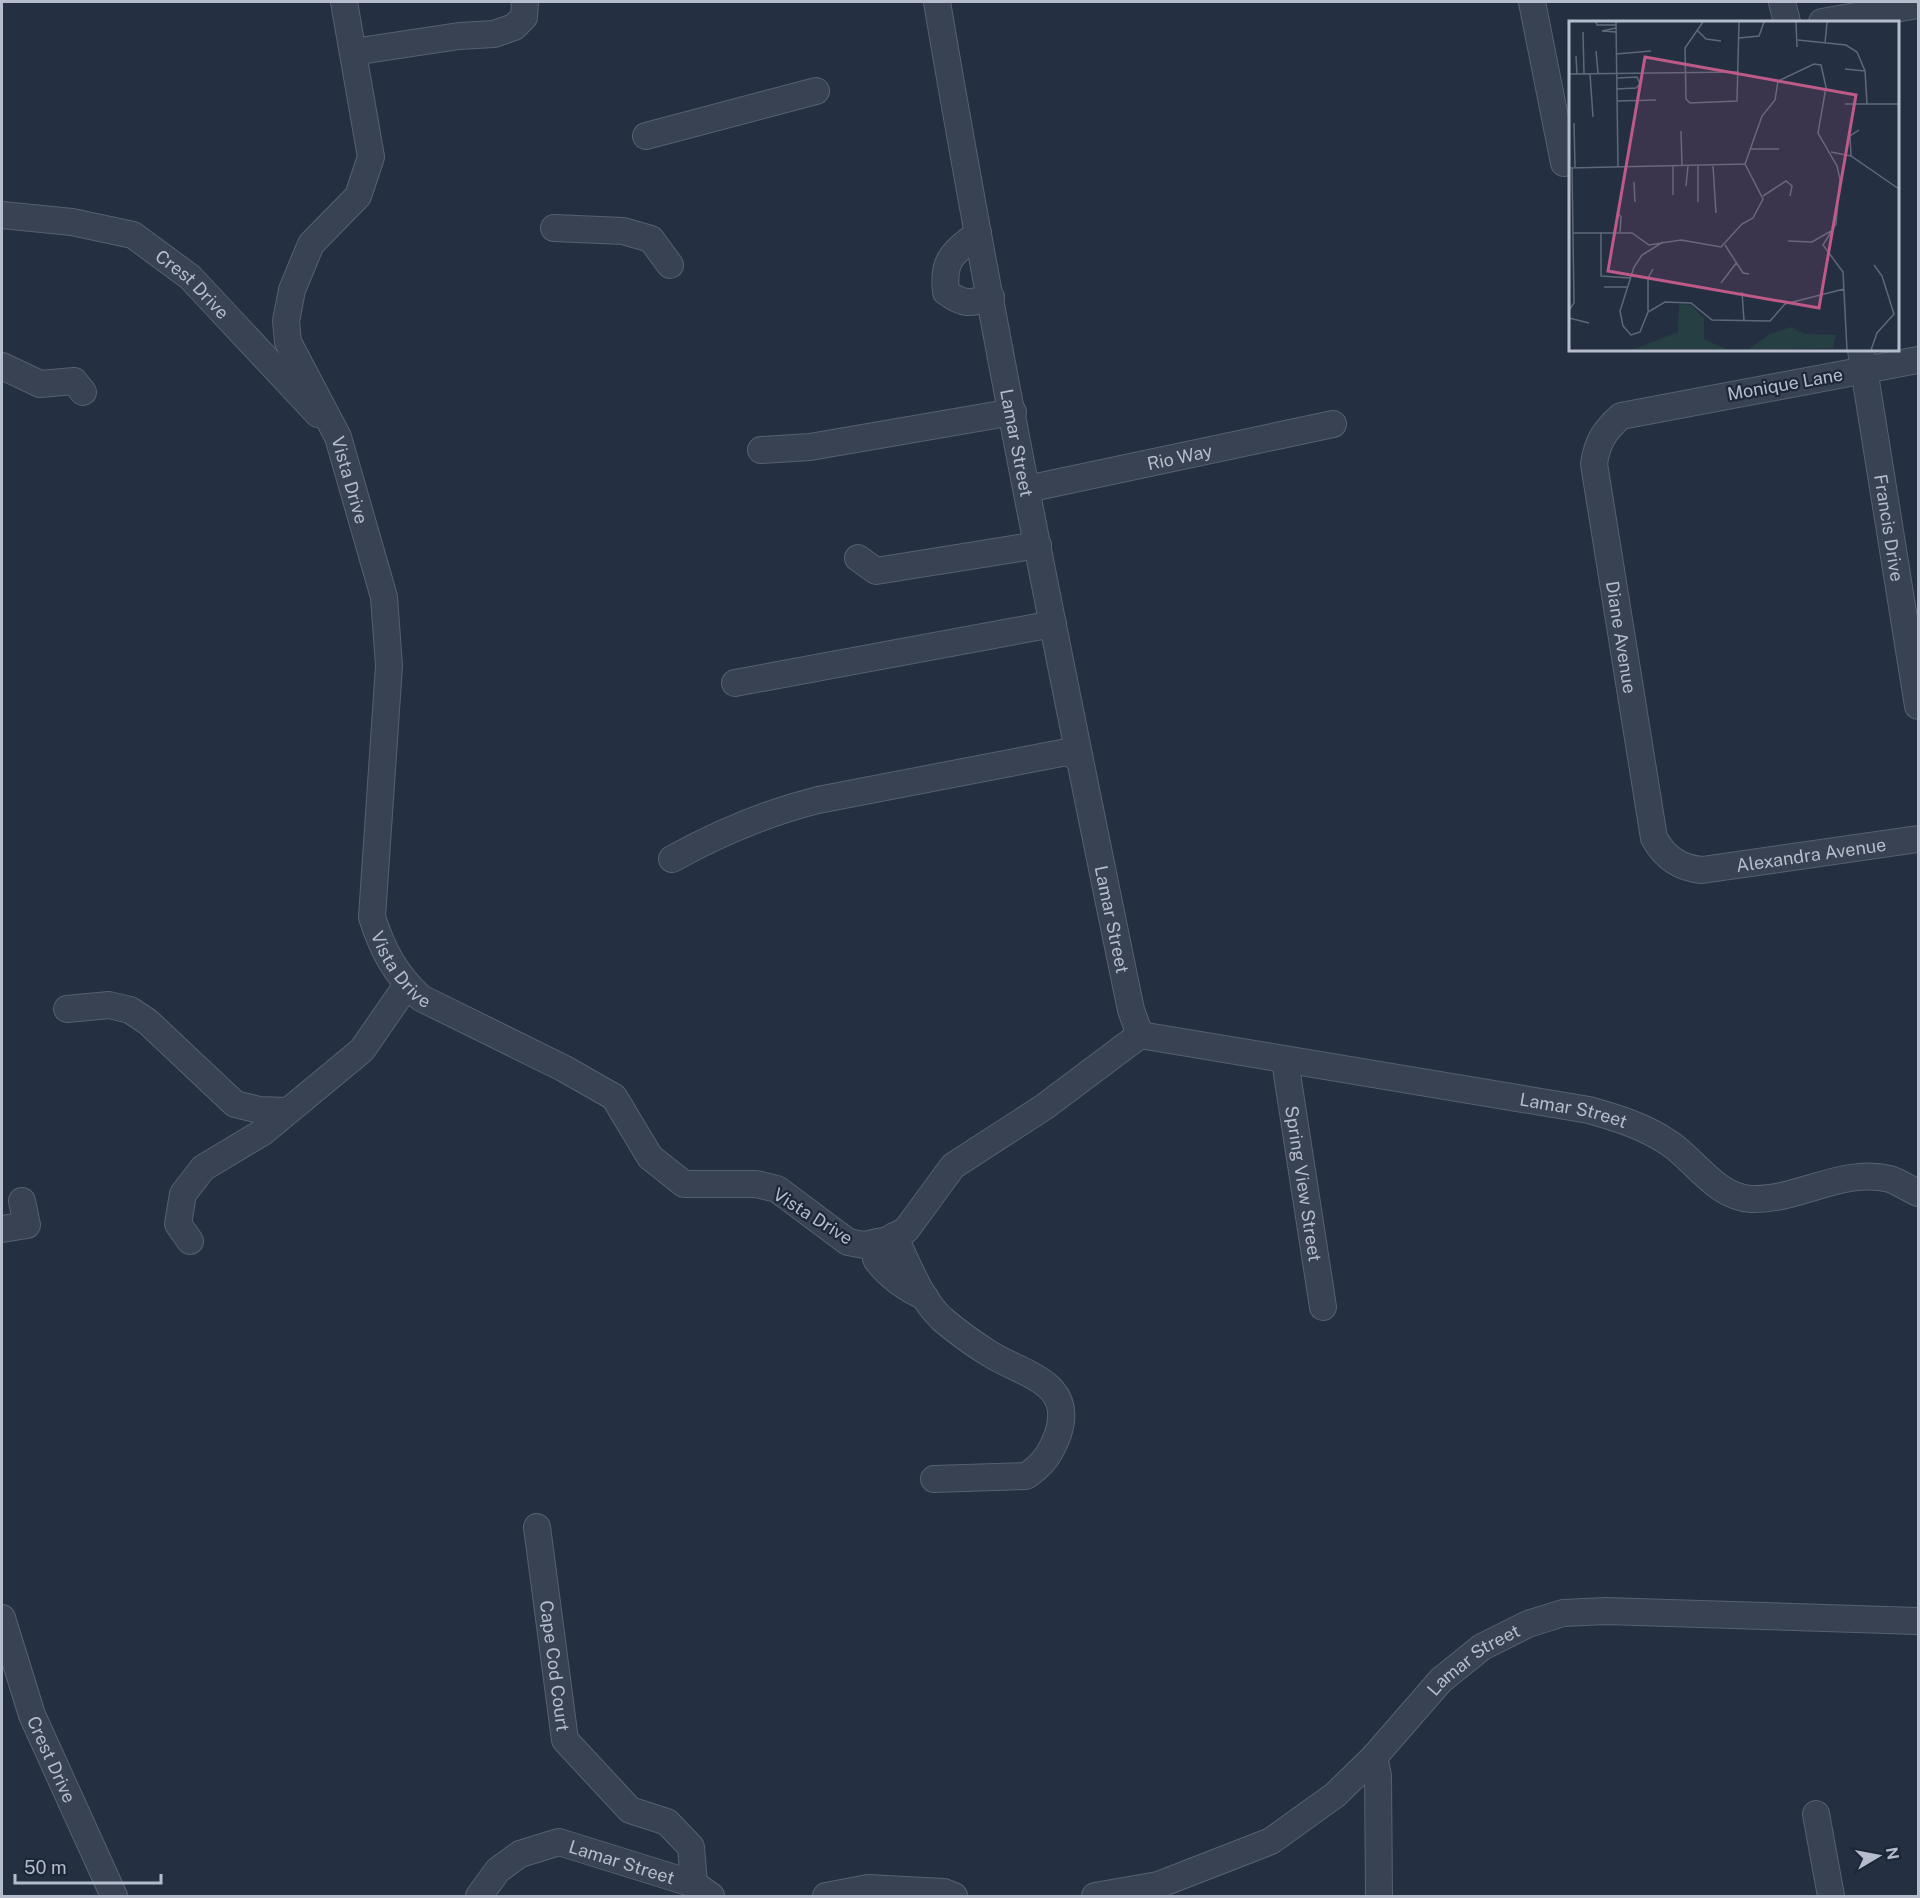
<svg xmlns="http://www.w3.org/2000/svg" width="1920" height="1898" viewBox="0 0 1920 1898" font-family="'Public Sans',sans-serif">
	<rect width="100%" height="100%" fill="#243042"/>
	<g fill="none" stroke-linecap="round" stroke-linejoin="round">
		<g stroke="#56606f" stroke-width="28">
			<g id="minor">
				<path id="s1" d="M344,2L371,157L358,196L311,244L292,290L286,321L288,342L338,437L384,597L389,666L372,917C382,949 395,974 421,998L563,1068L614,1097L650,1157L684,1184H756L777,1189L848,1242L864,1245L888,1240L906,1230L953,1166L1044,1107L1140,1035"/>
				<path id="s2" d="M937,2C994,339 1062,674 1131,1010L1140,1035"/>
				<path d="M1532,2L1564,163"/>
				<path d="M1782,2L1787,22"/>
				<path d="M1822,22L1918,5"/>
				<path d="M353,52L459,36L494,34L514,27L524,17L525,2"/>
				<path d="M646,136L816,91"/>
				<path id="s3" d="M2,215L72,222L133,235L190,277L318,414"/>
				<path d="M554,228L623,231L651,239L670,265"/>
				<path d="M978,233C954,253 942,258 946,292C963,305 971,304 991,297"/>
				<path id="s4" d="M1861,350L1918,706"/>
				<path id="s5" d="M1918,360L1621,416C1605,430 1597,442 1594,464L1654,838C1665,858 1680,868 1702,870L1918,839"/>
				<path d="M2,366L40,384L74,381L83,392"/>
				<path d="M761,450L810,447L1013,412"/>
				<path id="s6" d="M1027,489L1333,424"/>
				<path d="M858,558L876,571L1038,545"/>
				<path d="M735,683L1053,624"/>
				<path d="M672,859C719,833 766,813 818,800L1067,752L1079,758"/>
				<path d="M67,1009L109,1005L130,1010L148,1022L235,1104L259,1110L286,1111"/>
				<path id="s7" d="M1140,1035L1589,1110C1617,1118 1644,1126 1669,1143C1695,1160 1716,1197 1751,1199C1798,1201 1842,1167 1890,1179C1899,1182 1909,1189 1918,1193"/>
				<path id="s8" d="M1285,1061L1323,1307"/>
				<path d="M2,1229L27,1225L22,1201"/>
				<path d="M894,1236C908,1264 919,1297 942,1319C956,1331 974,1344 990,1354C1024,1375 1075,1382 1058,1434C1051,1453 1043,1465 1026,1476L934,1479"/>
				<path d="M190,1241L178,1224L183,1194L203,1168L263,1132L362,1050L407,985"/>
				<path d="M878,1242L876,1259C889,1277 905,1288 925,1297"/>
				<path id="s9" d="M537,1527L565,1740L630,1810L667,1822L691,1847L694,1884"/>
				<path id="s10" d="M2,1618L32,1715L114,1896"/>
				<path d="M1374,1757L1378,1776L1379,1896"/>
				<path d="M1816,1814L1831,1896"/>
				<path id="s11" d="M479,1896L498,1870L520,1854L559,1842L694,1884L711,1896"/>
				<path d="M826,1896L868,1888L944,1892L954,1896"/>
				<path id="s12" d="M1095,1896L1158,1885L1271,1841L1335,1795L1374,1757L1441,1680L1482,1647L1528,1624L1563,1613L1606,1611L1918,1621"/>
			</g>
		</g>
		<use href="#minor" stroke="#394252" stroke-width="26"/>
	</g>
	<g text-anchor="middle" dominant-baseline="central" stroke-width="4.5" stroke-linejoin="round" paint-order="stroke">
		<g font-size="18" fill="#b5bdcc" stroke="#1d2737">
			<text stroke="none"><textPath href="#s3" startOffset="210">Crest Drive</textPath></text>
			<text transform="translate(1785 384) rotate(-10)">Monique Lane</text>
			<text stroke="none"><textPath href="#s2" startOffset="448">Lamar Street</textPath></text>
			<text stroke="none"><textPath href="#s6" startOffset="156">Rio Way</textPath></text>
			<text stroke="none"><textPath href="#s1" startOffset="520">Vista Drive</textPath></text>
			<text stroke="none"><textPath href="#s4" startOffset="180">Francis Drive</textPath></text>
			<text stroke="none"><textPath href="#s5" startOffset="534">Diane Avenue</textPath></text>
			<text stroke="none"><textPath href="#s5" startOffset="908">Alexandra Avenue</textPath></text>
			<text stroke="none"><textPath href="#s2" startOffset="934">Lamar Street</textPath></text>
			<text stroke="none"><textPath href="#s1" startOffset="1023">Vista Drive</textPath></text>
			<text stroke="none"><textPath href="#s7" startOffset="440">Lamar Street</textPath></text>
			<text stroke="none"><textPath href="#s8" startOffset="124">Spring View Street</textPath></text>
			<text transform="translate(813 1216) rotate(32)">Vista Drive</text>
			<text stroke="none"><textPath href="#s12" startOffset="459">Lamar Street</textPath></text>
			<text stroke="none"><textPath href="#s9" startOffset="140">Cape Cod Court</textPath></text>
			<text stroke="none"><textPath href="#s10" startOffset="150">Crest Drive</textPath></text>
			<text stroke="none"><textPath href="#s11" startOffset="166">Lamar Street</textPath></text>
		</g>
	</g>
	<g transform="translate(1569 21)">
		<rect width="330" height="330" fill="#243042"/>
		<path d="M110,283L122,284L135,297V318L159,329H63L109,311ZM222,306L235,313L267,314L264,327L178,329L201,313Z" fill="#263f43"/>
		<path fill="none" stroke="#5e6879" stroke-width="1.5" d="M27,1L28,4H47M47,1L49,146M134,1L116,27L117,78L121,82L168,80L170,1M227,1L228,26M47,7L33,10L47,11M128,9L137,18L152,20M14,11L15,53M170,17L190,15L195,1M229,19L277,24L288,31L296,50L298,83M256,22L258,1M27,30L29,52M47,33L82,30M7,35L8,53M276,48L296,50M0,53L170,51M21,53L24,96M47,68L67,67L71,63L68,56L48,57M48,80L87,79M276,83H330M5,102L6,146M112,110L113,145M182,128H210M262,131L282,135L330,168M282,135L281,115L290,109M176,143L193,95L206,79L209,60L245,43L252,44L257,66L249,112L268,145L271,158L267,203L254,224L274,251L278,329M129,145V181M144,145L147,192M0,147L176,143M65,161L66,181M117,165L119,145M104,174V145M194,175L217,160L223,165L221,175M48,191L52,196L51,212M4,212H63L80,224L112,219L152,226L173,203L184,197L194,178L176,143M32,212V255L62,257M219,220L243,221L262,210M94,221L73,234L65,246L51,290L54,305L62,314L71,311L79,291L96,281L122,282L143,299L201,300L216,283L275,268M156,224L174,252L180,253M152,262L168,241M35,266H58M173,271L175,300M0,289L5,282L3,147M79,290V257L84,248M0,297L20,302M302,329L308,312L325,293L313,255L305,244"/>
		<path fill="#bd5a88" fill-opacity="0.15" stroke="#bd5a88" stroke-width="3" d="M76,36L287,74L250,287L39,250Z"/>
		<rect width="330" height="330" fill="none" stroke="#b5bdcc" stroke-width="3"/>
	</g>
	<rect width="1920" height="1898" fill="none" stroke="#b5bdcc" stroke-width="6"/>
	<g transform="translate(1878 1856) rotate(80)" stroke="#1d2737" stroke-width="4.5" paint-order="stroke">
	<path d="M0-4.5L10 22L0 15L-10 22Z" fill="#b5bdcc"/>
	<text y="-9" font-size="16" font-weight="bold" text-anchor="middle" fill="#b5bdcc">N</text>
	</g>
	<path d="M15 1874v9h146v-9" fill="none" stroke="#b5bdcc" stroke-width="3"/>
	<text x="24" y="1874" font-size="18" fill="#b5bdcc" stroke="#1d2737" stroke-width="4.5" paint-order="stroke">50 m</text>
</svg>
